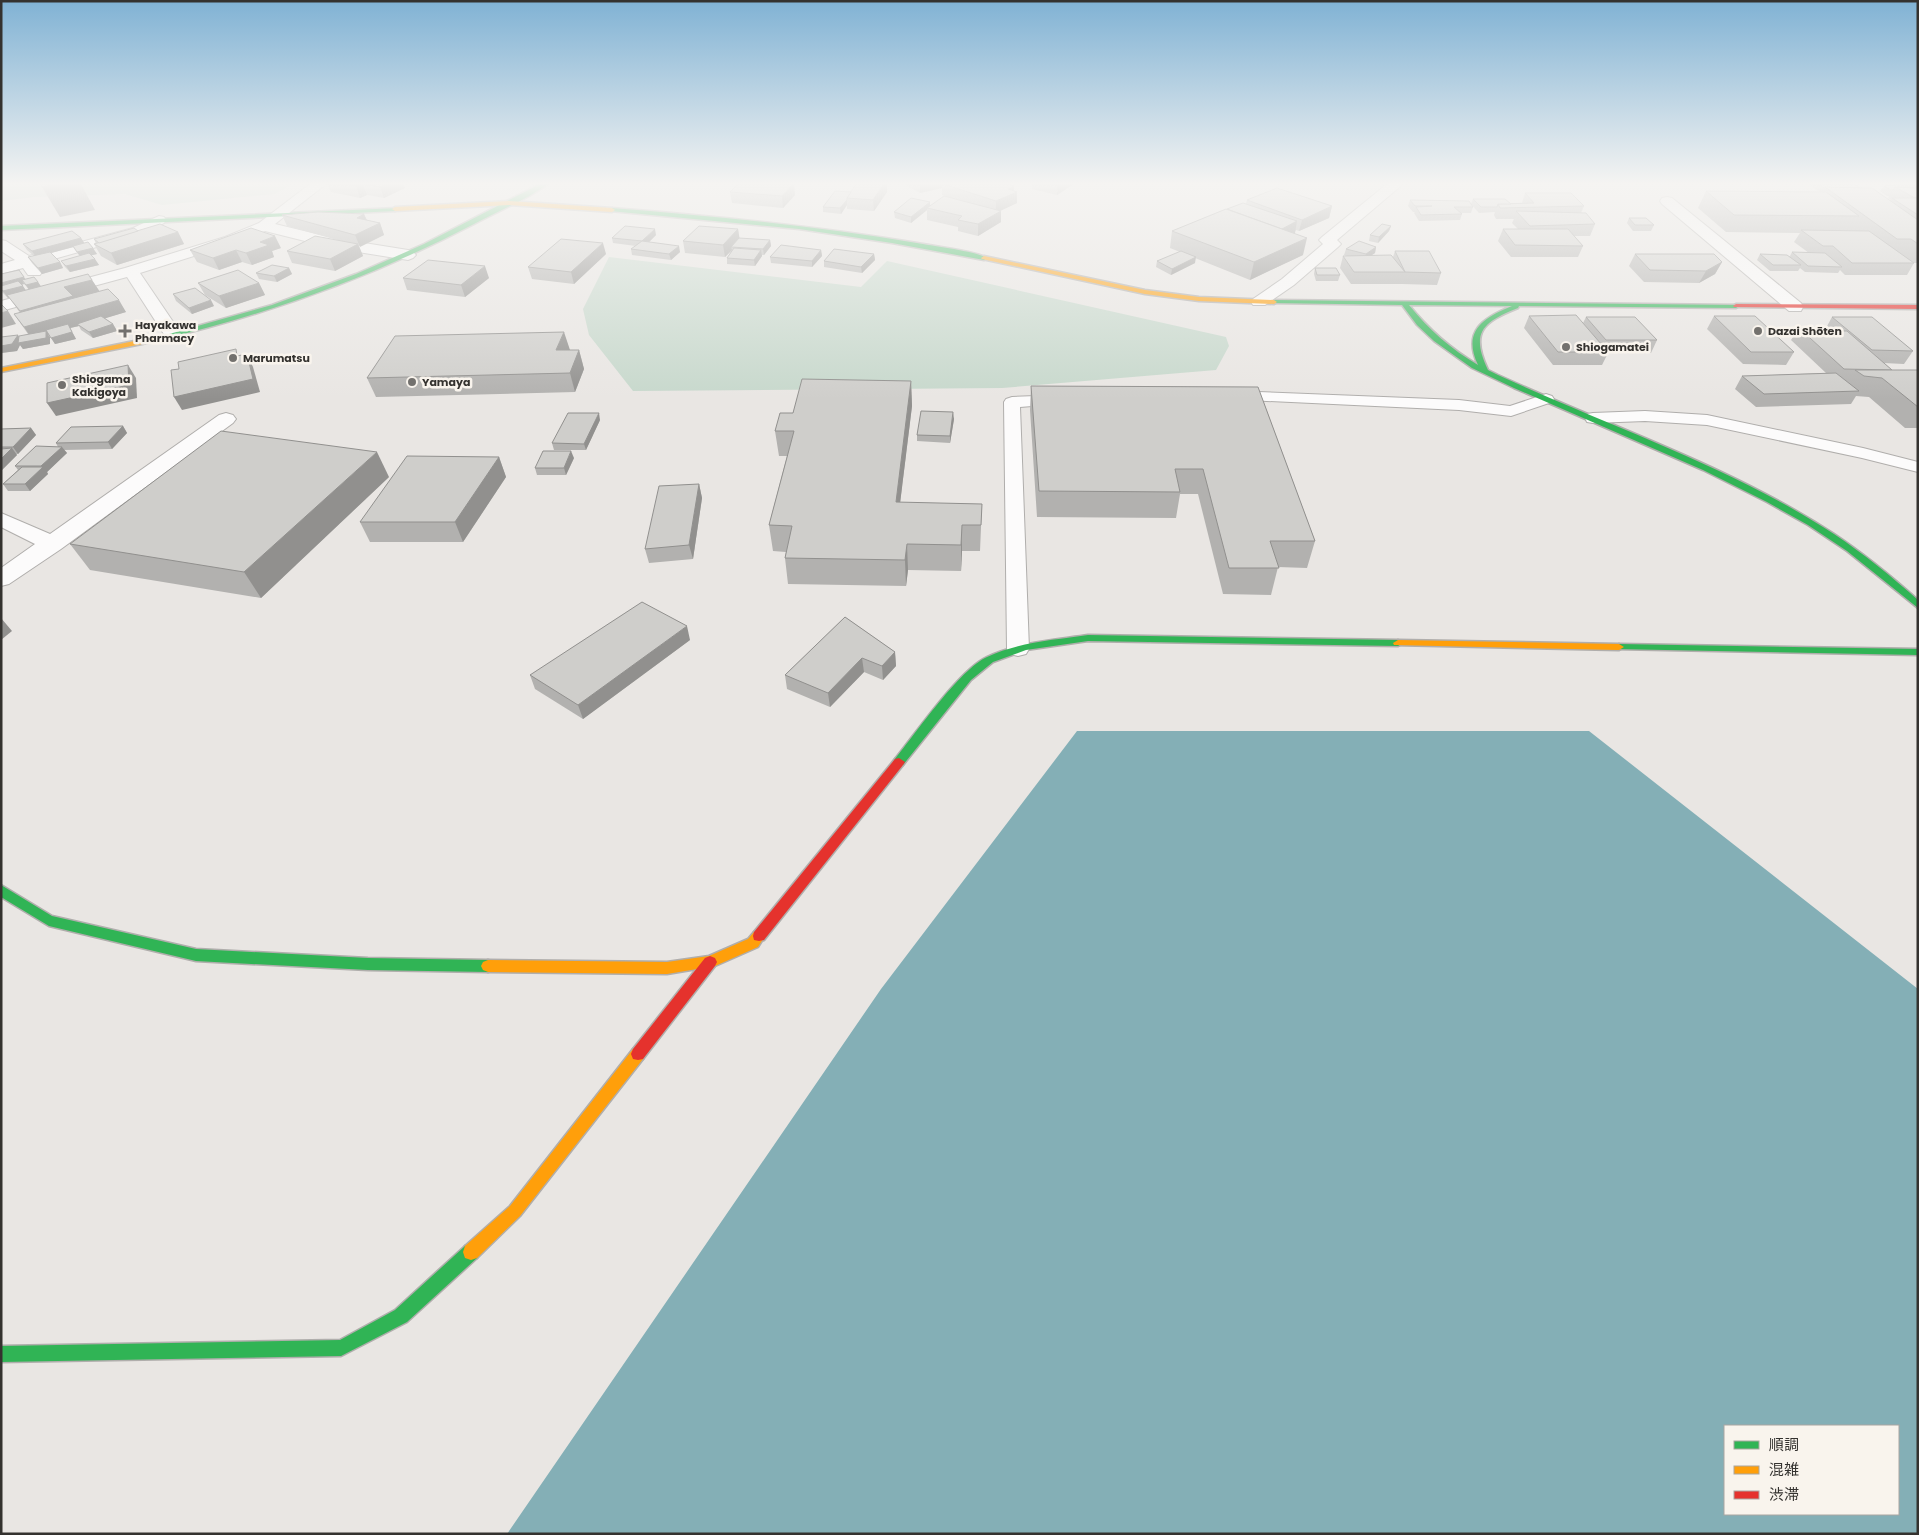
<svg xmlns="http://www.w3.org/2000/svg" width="1919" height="1535" viewBox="0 0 1919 1535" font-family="Poppins,'Noto Sans JP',sans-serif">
	<rect width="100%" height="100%" fill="#e9e6e3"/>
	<g fill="#c7d8cc">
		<path d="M1,184H293L275,194L162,205L125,194L35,197L1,201Z"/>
		<path d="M609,257L861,287L887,261L1226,337L1229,346L1216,370L1002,388L633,391L589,335L583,309Z"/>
	</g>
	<path fill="#84afb6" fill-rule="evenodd" d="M1077,731H1589L1918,989V1534H507L881,989ZM1725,1426H1898V1514H1725Z"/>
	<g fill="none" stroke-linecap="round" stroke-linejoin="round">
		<g stroke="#b0aeac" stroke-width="2">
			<g id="lane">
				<path d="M1231,391L1459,400L1510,406L1546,394L1552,396L1554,399L1552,402L1511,416L1459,410L1225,399L1223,396L1225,393Z"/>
				<path d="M1063,395L1069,397L1071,400L1069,403L1020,407L1029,649L1026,654L1018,656L1010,654L1007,649L1004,402L1006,399L1012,397Z"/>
				<path d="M1645,411L1707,415L1863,448L1918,462V472L1862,458L1707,425L1645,421L1593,423L1587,422L1585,418L1587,414L1593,413Z"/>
			</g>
		</g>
		<g stroke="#b0aeac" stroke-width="2">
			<g id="street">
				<path d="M310,184H326L275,224L333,238L408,250L413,252L416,255L413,258L408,260L333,248L265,231L235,243L140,273L182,335L179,339L173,340L167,339L127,277L1,311V301L125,268L225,237L259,223Z"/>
				<path d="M1387,184H1403L1337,240L1341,244L1338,247L1294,285L1265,305H1253L1251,302L1253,299L1282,279L1323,244L1319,240L1322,237Z"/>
				<path d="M1667,197L1672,198L1801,303L1803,307L1801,311H1789L1662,204L1660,201L1662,198Z"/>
				<path d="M159,216L164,217L166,220L164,223L143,234L36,264L42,272L40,275H28L23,268L1,274V264L15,260L1,251V240L6,241L29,256L133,228Z"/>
				<path d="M226,413L233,415L236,419L233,423L61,549L9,584L1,586V568L35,544L1,527V513L50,534L219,415Z"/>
			</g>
		</g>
		<g stroke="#b0aeac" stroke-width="3">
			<g id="fast">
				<path d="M540,184H548C526,200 498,211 474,224C374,276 269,314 159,340L155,338L272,305L356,274L424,244Z"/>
				<path d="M397,208L398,209L395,211L1,230V226Z"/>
				<path d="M612,208C714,216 816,226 917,243C932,246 976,251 987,258L984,260L892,243L799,229L610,211L609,210Z"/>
				<path d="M1274,300L1738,305L1739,306L1736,308L1519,306L1518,308C1483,322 1470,332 1488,370L1498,375C1611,427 1730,466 1834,534C1864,554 1891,576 1918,600V608L1847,551L1808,525L1767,502L1703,470L1514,388L1472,368L1434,341L1417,325L1402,305L1272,303V301ZM1409,305L1512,306C1483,318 1462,331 1478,365C1451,349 1429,330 1409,305Z"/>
				<path d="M1088,635L1398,640L1403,643L1398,646L1088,641L1026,650L993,662L971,680L903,765H895L893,762L895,759C916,733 960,669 987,657C1019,642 1054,640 1088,635Z"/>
				<path d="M1619,644L1918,649V655L1615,649L1614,647Z"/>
				<path d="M1,885L52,916L196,949L368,958L488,960L493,962L495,966L493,970L488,972L368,970L196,961L49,926L1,897Z"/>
				<path d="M471,1244L477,1246L479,1252L477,1258L407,1322L341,1356L1,1362V1346L340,1340L395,1310L465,1246Z"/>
			</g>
		</g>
		<g stroke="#b0aeac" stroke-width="3">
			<g id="slow">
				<path d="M509,201L612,208L615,210L612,212L509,205L395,211L392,209L395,207Z"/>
				<path d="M984,256L1145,290L1199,297L1274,300L1277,302L1274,304L1199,301L1145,294L982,259L981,258Z"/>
				<path d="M159,336L163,338L162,340L1,372V368Z"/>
				<path d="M1398,640L1619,644L1624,647L1619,650L1394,645L1393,643Z"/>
				<path d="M759,931L764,932L765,936L758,947L715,966L667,974L488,972L483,970L481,966L483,962L488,960L667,962L709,956L748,939L754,932Z"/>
				<path d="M638,1048L643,1049L645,1054L643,1059L520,1216L477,1258L471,1260L465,1258L463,1252L465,1246L510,1206L633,1049Z"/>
			</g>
		</g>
		<g stroke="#b0aeac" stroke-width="3">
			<g id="jam">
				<path d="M1736,304L1918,305V309L1734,307L1733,306Z"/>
				<path d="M899,758L905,762L903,765L764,940L759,941L754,940L753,936L754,932L895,759Z"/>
				<path d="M710,956L715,958L717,962L715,966L643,1059L638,1060L633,1059L631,1054L633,1049L705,958Z"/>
			</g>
		</g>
		<use href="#lane" fill="#fcfbfb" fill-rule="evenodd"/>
		<use href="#street" fill="#fcfbfb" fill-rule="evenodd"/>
		<use href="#fast" fill="#30b455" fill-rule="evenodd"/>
		<use href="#slow" fill="#ff9f0a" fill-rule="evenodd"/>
		<use href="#jam" fill="#e5322d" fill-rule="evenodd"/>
	</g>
	<g fill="#b2b1af" fill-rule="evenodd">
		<path d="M327,184H404L405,188L384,198L367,195L360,198L331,192Z"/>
		<path d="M855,184H887V192L874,211L847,209V205L841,214L823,212V207L851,192L856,184Z"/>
		<path d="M904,184H1008L1014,186V191L1017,203L1000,210L1001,222L978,236L958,231V227L927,220V210L911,223L895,218L894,212L930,207L946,197L942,195V188L920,193Z"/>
		<path d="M1032,184H1074L1057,195L1032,189Z"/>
		<path d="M1808,184H1855L1860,188L1890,201L1891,200L1888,198L1889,196H1887L1880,191L1884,186L1895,185L1893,184H1918V263H1914L1907,275H1845L1840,270L1838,273L1805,272L1800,268L1798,271H1770L1757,260L1760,254L1790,256L1792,252L1809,253L1794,242L1800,233L1726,232L1698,208L1706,191L1820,192Z"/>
		<path d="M730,192L795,195L783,208L732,203Z"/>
		<path d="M1525,193L1584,206L1581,213L1595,224L1590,236H1574L1583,246L1578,257H1511L1498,241L1503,229H1518L1512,223L1514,219H1496L1494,215L1495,212L1479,213L1471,204L1473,199L1511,204L1522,203Z"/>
		<path d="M1247,200L1332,206L1329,218L1299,231L1296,230L1294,233L1303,255L1250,280L1195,258V263L1171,275L1156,267L1157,261L1180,252L1170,248L1172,231L1227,209L1246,204Z"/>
		<path d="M1410,200L1473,207L1471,213H1460L1462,214L1460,220L1419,221L1414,213L1415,212H1413L1408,206Z"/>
		<path d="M364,214L367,220L380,223L384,235L359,246L363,256L335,271L292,263L287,251L337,240L287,226L282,215Z"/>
		<path d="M1629,218L1654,225L1651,231H1633L1627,223Z"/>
		<path d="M1391,226L1389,231L1378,243L1369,241L1370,235Z"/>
		<path d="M738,229L739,238L770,240L771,246L764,255H762V256L755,266L727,264V258L732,250L725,257L685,253L683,241Z"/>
		<path d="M178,232L184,244L117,265L101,256L94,244H96L94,239Z"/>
		<path d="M656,235L649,242L680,252L671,260L632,255L631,249L636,246L613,243L612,238Z"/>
		<path d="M81,238L84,243L97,254L91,255L99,265L70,272L65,267L61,261L80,256L73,247L51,253L60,262L63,268L42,274L32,263L28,257L34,256L27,250L23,244Z"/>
		<path d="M1376,247L1375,253L1371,255L1393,257L1395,251L1441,273L1437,285L1402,284H1351L1340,268L1343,256H1347L1344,255L1346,249Z"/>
		<path d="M281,248L272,251L274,257L252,265L242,262L219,270L197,262L190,250Z"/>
		<path d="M821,250L822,256L812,267L771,263L770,257Z"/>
		<path d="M606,254L574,284L532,279L528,267Z"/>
		<path d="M874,254L875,260L862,273L824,267V261Z"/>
		<path d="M1635,254L1722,262L1715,274L1699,283L1644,282L1629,266Z"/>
		<path d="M289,268L292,274L277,282L259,279L256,273Z"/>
		<path d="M1315,268L1340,275L1338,281H1316L1314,274Z"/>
		<path d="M1,274L38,282L41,287L92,280L99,291L126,312L105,318L113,324L117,331L93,338L81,330L79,326L70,328L76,339L55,344L49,334L50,337V344L23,349L20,345L17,351L1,353V337H19L28,334L14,314L20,313L9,297L8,298L1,291ZM24,284L26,286L29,290L26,291L22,285Z"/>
		<path d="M403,278H489L465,297L407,290Z"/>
		<path d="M198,283H259L265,295L226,308L205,295Z"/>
		<path d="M173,294L214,306L192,314L176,301Z"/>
		<path d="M1529,316L1583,323L1586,317L1657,340L1651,353H1608L1602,365H1553L1524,328Z"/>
		<path d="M1714,316L1794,352L1786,365L1743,364L1707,329Z"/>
		<path d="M1832,317L1913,351L1904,364L1884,363L1892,370H1918V428H1905L1869,397L1856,396L1851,404L1756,407L1735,389L1742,376L1826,373L1791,340L1799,328H1826Z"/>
		<path d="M579,350L584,369L575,392L376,397L367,378Z"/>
		<path d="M911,381L912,406L900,503L982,504L980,551H962L961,571L908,570L906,586L788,584L785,558L786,552L773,551L769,525L787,456H779L775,431L793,413Z"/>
		<path d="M1031,386L1258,387L1315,541L1307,568L1278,567L1271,595L1223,594L1198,494H1180L1176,518L1037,517L1030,410Z"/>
		<path d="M954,419L950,443L917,441V435Z"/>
		<path d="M600,420L586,450H554L552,443Z"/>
		<path d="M123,426L127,433L112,449L64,450L67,453L47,472L48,474L30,491H8L3,484L18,470L15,466L58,447L56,443Z"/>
		<path d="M31,428L36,435L18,454H16L17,455L1,471V429Z"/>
		<path d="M499,457L506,477L463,542H370L360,522Z"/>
		<path d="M574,458L566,475H537L535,468Z"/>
		<path d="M389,477L261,598L90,570L70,544Z"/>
		<path d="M699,484L702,498L693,559L649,563L645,549Z"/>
		<path d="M845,617L895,652L896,666L883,680L864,672L830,707L787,689L785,675Z"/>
		<path d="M690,640L583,719L535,689L530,675Z"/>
	</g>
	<g fill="#91908e">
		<path d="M60,184H81L95,210L60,217L42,187Z"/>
		<path d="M363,184L367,195L360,198L356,186Z"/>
		<path d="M386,184H404L405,188L384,198L380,187Z"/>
		<path d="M793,184H794L795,195L783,208L782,196Z"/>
		<path d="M884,184H887V192L874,211L873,200Z"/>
		<path d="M920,184H942V188L920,193Z"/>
		<path d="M1058,184H1074L1057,195Z"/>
		<path d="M1014,186V193L1017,192V203L996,213V201L1008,189Z"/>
		<path d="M847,200V205L841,214L840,208Z"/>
		<path d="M930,202V208H927V210L911,223V217Z"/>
		<path d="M1332,206L1329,218L1299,231L1302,220Z"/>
		<path d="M1001,211V222L978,236V224Z"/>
		<path d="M364,214L369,226L357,218Z"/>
		<path d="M1297,221L1295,233L1276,242L1279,230Z"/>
		<path d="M380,223L384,235L360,247L355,235Z"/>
		<path d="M1391,226L1389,231L1378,243L1379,237Z"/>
		<path d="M655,229L656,235L644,247L642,241Z"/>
		<path d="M738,229L740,241L731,247L732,250L725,257L723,245Z"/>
		<path d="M178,232L184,244L117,265L111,253Z"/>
		<path d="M275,236L281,248L272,251L274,257L252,265L246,253L260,242Z"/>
		<path d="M81,238L85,244L36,257L32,251Z"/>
		<path d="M1307,238L1303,255L1250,280L1254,262Z"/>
		<path d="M770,240L771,246L764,255L763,249Z"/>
		<path d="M603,243L606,254L574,284L571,272Z"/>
		<path d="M358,244L363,256L335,271L330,259Z"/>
		<path d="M679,246L680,252L671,260L669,254Z"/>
		<path d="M1376,247L1375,253L1365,260L1366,254Z"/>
		<path d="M93,248L97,254L81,258L77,252Z"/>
		<path d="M236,250L242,262L219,270L213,258Z"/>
		<path d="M761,250L762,256L755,266L754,260Z"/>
		<path d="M821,250L822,256L812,267V261Z"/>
		<path d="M874,254L875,260L862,273L861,267Z"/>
		<path d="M1196,257L1195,263L1171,275L1172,269Z"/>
		<path d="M95,259L99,265L70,272L66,266Z"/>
		<path d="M60,262L63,268L42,274L38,268Z"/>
		<path d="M1722,262L1715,274L1699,283L1706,271Z"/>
		<path d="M485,266L489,278L465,297L461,285Z"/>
		<path d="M289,268L292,274L277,282L274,276Z"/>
		<path d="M24,277L28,283L22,280L24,284L2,290L1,288V283Z"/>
		<path d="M92,280L100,292L28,323L20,311L64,287Z"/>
		<path d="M38,282L42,288L30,291L26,285Z"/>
		<path d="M259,283L265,295L226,308L219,296Z"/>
		<path d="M23,286L27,292L8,298L3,291Z"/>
		<path d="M119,300L126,312L80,326L77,324L79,326L70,328L76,339L55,344L51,338L70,328L48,335L50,337V344L23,349L20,345L17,351L1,353V346L18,335L22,342L32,339L24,327Z"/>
		<path d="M211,300L214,306L192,314L189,308Z"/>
		<path d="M8,311L16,324L1,328V313Z"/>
		<path d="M113,324L117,331L93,338L89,332Z"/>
		<path d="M564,332L570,350H556Z"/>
		<path d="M579,350L584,369L575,392L570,373Z"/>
		<path d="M247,354L253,367L260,392L182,410L174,397Z"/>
		<path d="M128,365L136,378L137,398L56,416L47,403Z"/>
		<path d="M911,381L912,406L897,528L896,502Z"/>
		<path d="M953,412L954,419L950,443V436Z"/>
		<path d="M599,413L600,420L586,450L584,444Z"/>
		<path d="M123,426L127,433L112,449L108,442Z"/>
		<path d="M31,428L36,435L18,454L13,447Z"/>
		<path d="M62,447L67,453L47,472L48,474L30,491L25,484L42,468L41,466Z"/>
		<path d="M12,448L17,455L1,471V459Z"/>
		<path d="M571,451L574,458L566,475L564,468Z"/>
		<path d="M377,452L389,477L261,598L244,572Z"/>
		<path d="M499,457L506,477L463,542L455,522Z"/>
		<path d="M699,484L702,498L693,559L689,545Z"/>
		<path d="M962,525V551L961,571V545Z"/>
		<path d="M907,544L908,570L906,586L905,560Z"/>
		<path d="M1,618L12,631L1,640Z"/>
		<path d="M687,626L690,640L583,719L578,705Z"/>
		<path d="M895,652L896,666L883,680L882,666Z"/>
		<path d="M862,658L864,672L830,707L828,693Z"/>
	</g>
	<g fill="#cfcecb" stroke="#91908e">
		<path d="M41,184H60L42,187Z"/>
		<path d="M343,184H362L356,186Z"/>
		<path d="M364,184H386L380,187Z"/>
		<path d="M738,184H793L782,196L730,192Z"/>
		<path d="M856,184H884L873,200L847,198Z"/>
		<path d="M943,184H1008L1014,186L1008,189L1017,192L996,201Z"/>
		<path d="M1819,184H1855L1860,188H1824Z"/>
		<path d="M1913,184H1918V198H1915L1895,187L1918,188Z"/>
		<path d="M1897,185L1900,187H1895L1893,190H1891L1884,186Z"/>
		<path d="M1825,187L1872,188L1918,220V244L1911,239H1897Z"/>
		<path d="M1277,188L1332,206L1302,220L1247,200Z"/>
		<path d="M835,191L851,192L847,198V200L840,208L823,207Z"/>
		<path d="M1706,191L1826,192L1859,216L1734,215Z"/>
		<path d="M1525,193H1571L1584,206L1500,208L1498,204L1534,203Z"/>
		<path d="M944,196L1001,211L978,224L958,220L962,216L927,208Z"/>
		<path d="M911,198L930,202L911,217L894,212Z"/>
		<path d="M1892,198H1918V215Z"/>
		<path d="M1473,199H1505L1511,204H1498L1497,207H1481Z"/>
		<path d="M1410,200L1469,201L1473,207H1454L1462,214L1421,215L1416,207L1432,206H1415Z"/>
		<path d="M1243,203L1297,221L1282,229L1227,209Z"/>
		<path d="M1226,209L1307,238L1254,262L1172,231Z"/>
		<path d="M1516,211L1586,213L1595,224L1530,226Z"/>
		<path d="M318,212L364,214L357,218L380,223L355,235L282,215Z"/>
		<path d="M1629,218H1646L1654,225H1635Z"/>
		<path d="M160,224L178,232L111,253L94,244Z"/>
		<path d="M1382,224L1391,226L1379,237L1370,235Z"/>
		<path d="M625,226L655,229L642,241L612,238Z"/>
		<path d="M699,226L738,229L723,245L683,241Z"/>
		<path d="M134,228L138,231L99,243L94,239Z"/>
		<path d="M251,228L275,236L260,242L269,245L246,253L236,250L213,258L190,250Z"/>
		<path d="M1503,229H1568L1583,246L1515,245Z"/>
		<path d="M1801,230L1869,231L1914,263H1852L1833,246H1823Z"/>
		<path d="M72,231L81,238L32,251L23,244Z"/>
		<path d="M315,236L358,244L330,259L287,251Z"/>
		<path d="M739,238L770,240L763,249L731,247Z"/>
		<path d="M561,239L603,243L571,272L528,267Z"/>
		<path d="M642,241L679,246L669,254L631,249Z"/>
		<path d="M1359,241L1376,247L1366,254L1346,249Z"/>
		<path d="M88,242L93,248L77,252L73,246Z"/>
		<path d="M781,245L821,250L812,261L770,257Z"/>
		<path d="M734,248L761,250L754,260L727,258Z"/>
		<path d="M834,249L874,254L861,267L824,261Z"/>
		<path d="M1181,251L1196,257L1172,269L1157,261Z"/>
		<path d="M1395,251H1429L1441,273L1405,272Z"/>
		<path d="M50,252L60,262L38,268L28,257Z"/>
		<path d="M1792,252L1825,253L1842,267L1808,266Z"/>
		<path d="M89,253L95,259L66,266L61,261Z"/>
		<path d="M1635,254H1714L1722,262L1706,271L1650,270Z"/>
		<path d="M1760,254L1787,255L1801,265H1773Z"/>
		<path d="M1391,255L1405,272H1354L1343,256Z"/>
		<path d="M428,260L485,266L461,285L403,278Z"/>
		<path d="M272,265L289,268L274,276L256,273Z"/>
		<path d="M1315,268H1336L1340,275H1317Z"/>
		<path d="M19,270L24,277L1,283V274Z"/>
		<path d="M238,270L259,283L219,296L198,283Z"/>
		<path d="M88,274L92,280L64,287L73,296L20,311L7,295Z"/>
		<path d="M34,277L38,282L26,285L22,280Z"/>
		<path d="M18,281L23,286L3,291L1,289V286Z"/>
		<path d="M195,288L211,300L189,308L173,294Z"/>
		<path d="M108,289L119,300L24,327L14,314Z"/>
		<path d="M1,304L8,311L1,313Z"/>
		<path d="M1576,315L1608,352H1558L1529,316Z"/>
		<path d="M101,316L113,324L89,332L77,324Z"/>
		<path d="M1714,316H1755L1794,352H1751Z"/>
		<path d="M1586,317H1635L1657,340H1606Z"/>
		<path d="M1832,317H1872L1913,351L1872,350Z"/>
		<path d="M68,324L72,332L51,338L46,330Z"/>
		<path d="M1799,328H1830L1833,331H1847L1892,370L1844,369Z"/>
		<path d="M46,331V338L18,343L19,336Z"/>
		<path d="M564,332L556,350H579L570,373L367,378L395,336Z"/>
		<path d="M18,335L12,344L1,346V337Z"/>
		<path d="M236,349L237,356L247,354L253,379L174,397L171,370L179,369L178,362Z"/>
		<path d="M128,365L129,385L47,403V383Z"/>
		<path d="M1855,370H1918V407L1882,378L1864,376Z"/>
		<path d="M1836,373L1859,391L1764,394L1742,376Z"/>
		<path d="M802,379L911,381L896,502L982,504L981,525H962L961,545L907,544L905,560L785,558L792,526L769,525L794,431H775L780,413H793Z"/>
		<path d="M1031,386L1258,387L1315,541H1270L1279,568H1229L1203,469H1175L1180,492L1039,491Z"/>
		<path d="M921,411L953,412L950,436L917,435Z"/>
		<path d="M568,413H599L584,444L552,443Z"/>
		<path d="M123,426L108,442L56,443L71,427Z"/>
		<path d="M31,428L13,447H1V429Z"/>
		<path d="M221,431L377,452L244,572L70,544Z"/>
		<path d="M36,446L62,447L41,466H15Z"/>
		<path d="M12,448L1,459V449Z"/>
		<path d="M543,451H571L564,468H535Z"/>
		<path d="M407,456L499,457L455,522H360Z"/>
		<path d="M22,467H43L25,484H3Z"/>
		<path d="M699,484L689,545L645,549L659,486Z"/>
		<path d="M642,602L687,626L578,705L530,675Z"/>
		<path d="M845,617L895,652L882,666L862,658L828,693L785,675Z"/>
	</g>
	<linearGradient id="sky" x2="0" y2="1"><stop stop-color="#80b2d4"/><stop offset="0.46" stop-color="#f5f4f2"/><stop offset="1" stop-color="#f5f4f2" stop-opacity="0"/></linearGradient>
	<rect width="1919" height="399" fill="url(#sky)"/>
	<g fill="#73716e" stroke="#f9f4ed" stroke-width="2">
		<path d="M122.5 323.5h5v5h5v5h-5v5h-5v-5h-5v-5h5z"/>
		<circle cx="1758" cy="331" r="5"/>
		<circle cx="1566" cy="347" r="5"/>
		<circle cx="233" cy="358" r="5"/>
		<circle cx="412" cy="382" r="5"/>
		<circle cx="62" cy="385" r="5"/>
	</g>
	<g text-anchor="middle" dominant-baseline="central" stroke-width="5" stroke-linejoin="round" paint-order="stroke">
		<g font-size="11" font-weight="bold" fill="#34322f" stroke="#f9f4ed" text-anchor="start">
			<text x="135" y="325">Hayakawa<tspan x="135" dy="13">Pharmacy</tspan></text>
			<text x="1768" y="331">Dazai Shōten</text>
			<text x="1576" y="347">Shiogamatei</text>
			<text x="243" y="358">Marumatsu</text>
			<text x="72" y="379">Shiogama<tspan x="72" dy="13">Kakigoya</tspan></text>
			<text x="422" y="382">Yamaya</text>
		</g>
	</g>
	<rect width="1919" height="1535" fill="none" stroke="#34322f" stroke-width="5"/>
	<rect x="1724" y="1425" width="175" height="90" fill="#f9f4ed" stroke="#aaa6a1"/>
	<rect x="1734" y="1441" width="25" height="8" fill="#30b455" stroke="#aaa6a1"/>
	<text x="1769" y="1450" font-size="15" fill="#34322f">順調</text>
	<rect x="1734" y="1466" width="25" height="8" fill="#ff9f0a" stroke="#aaa6a1"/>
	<text x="1769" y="1475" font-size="15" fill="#34322f">混雑</text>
	<rect x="1734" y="1491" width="25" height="8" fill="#e5322d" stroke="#aaa6a1"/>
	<text x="1769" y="1500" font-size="15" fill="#34322f">渋滞</text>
</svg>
